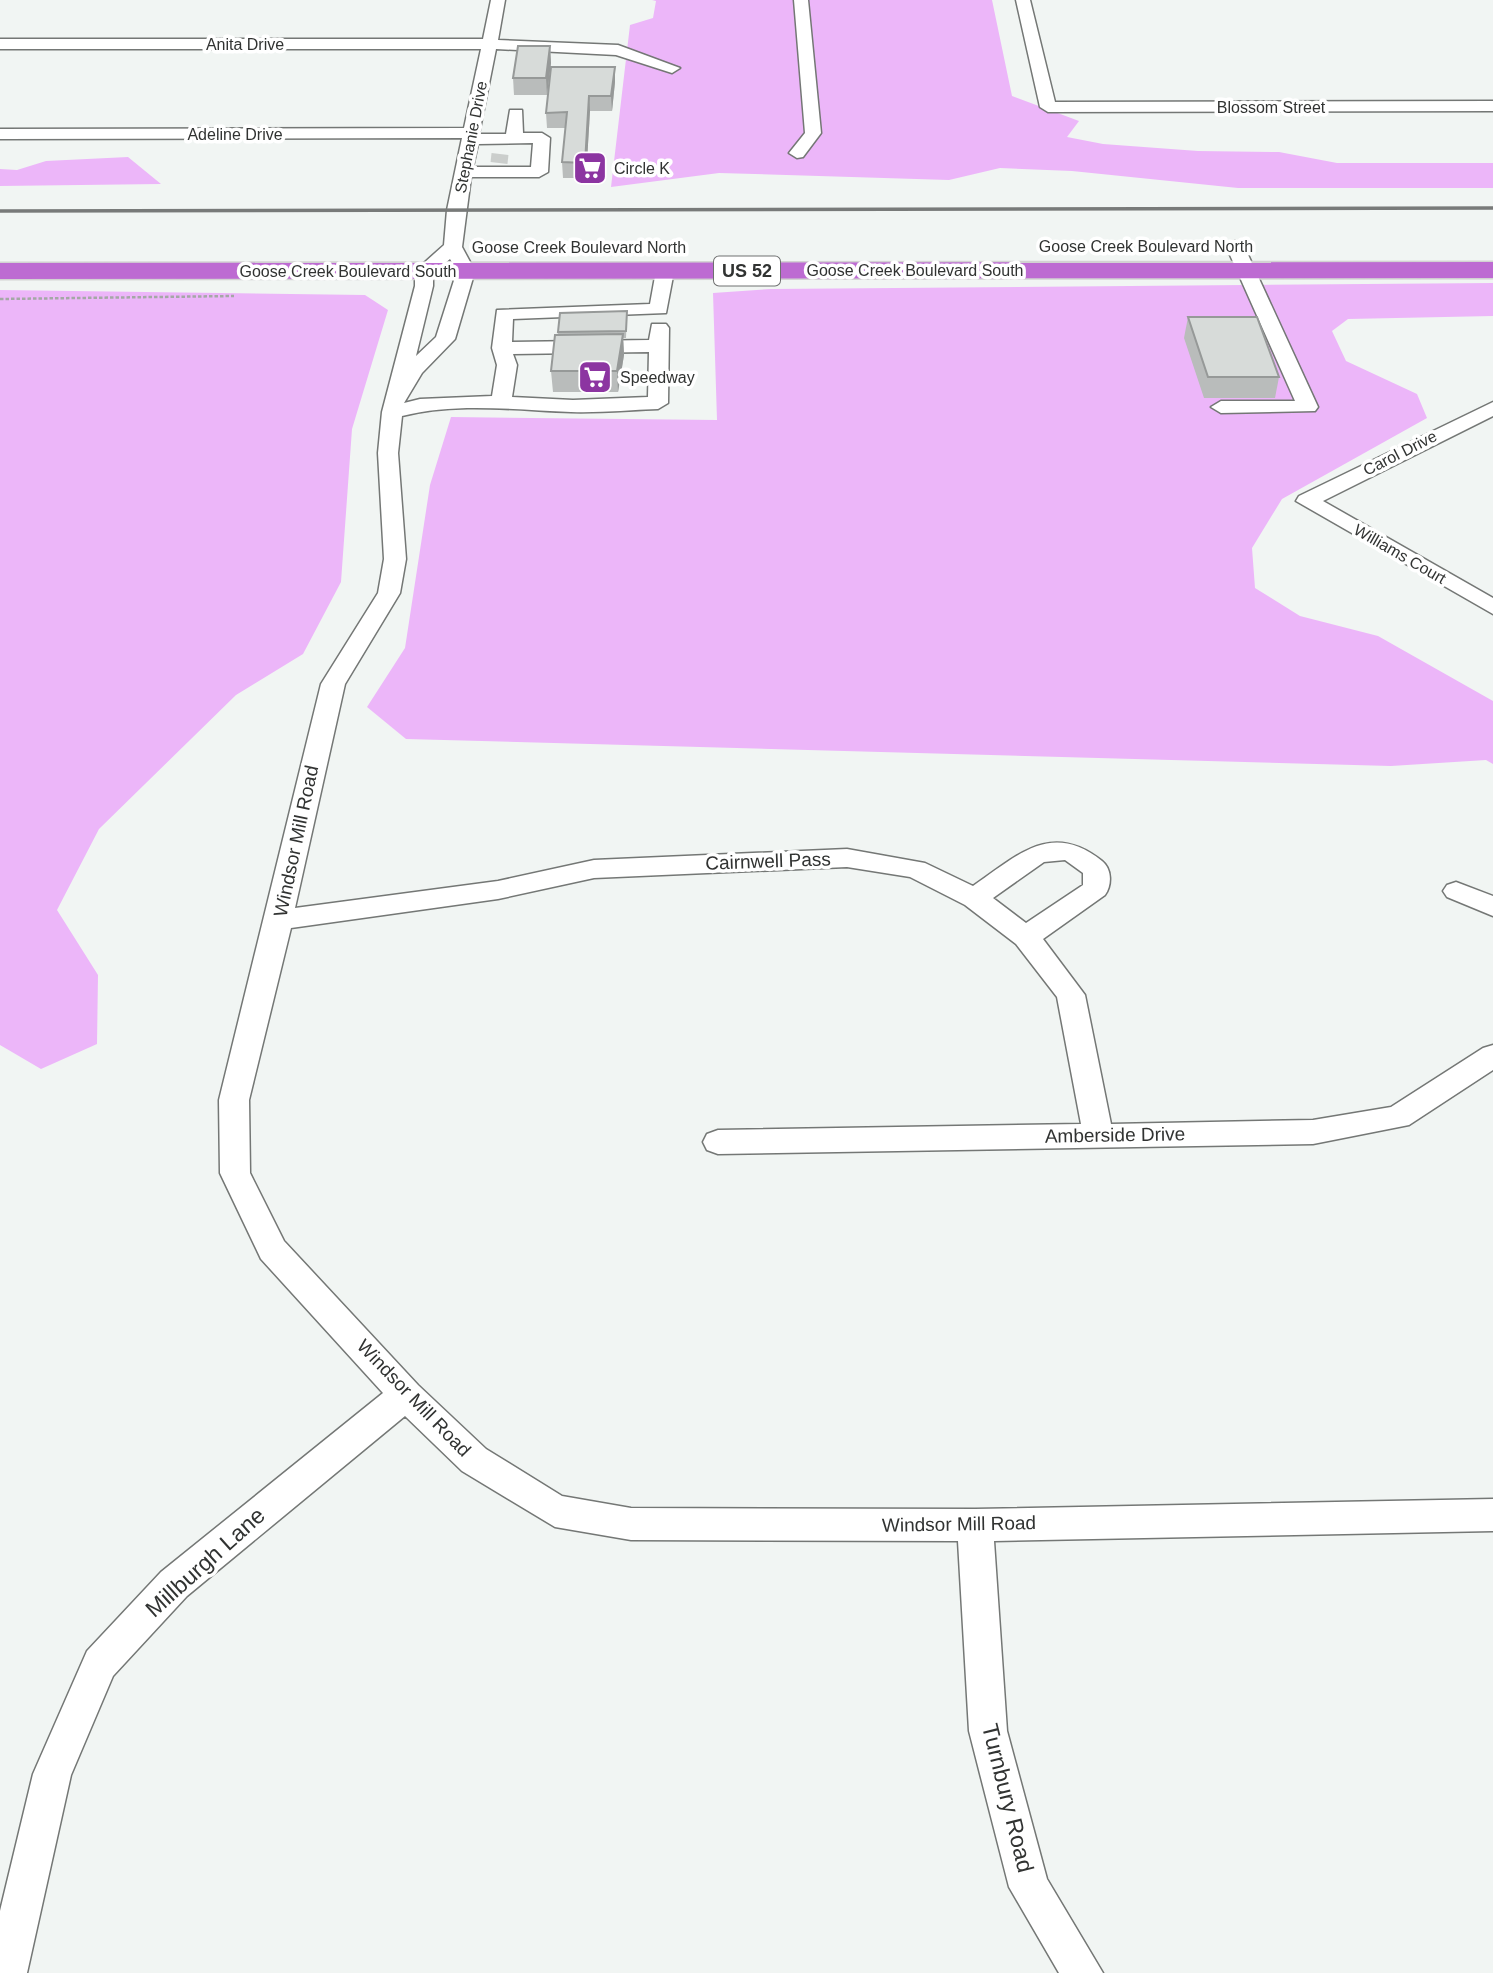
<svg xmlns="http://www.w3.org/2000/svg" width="1493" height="1973" viewBox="0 0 1493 1973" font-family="Helvetica,sans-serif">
	<rect width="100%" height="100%" fill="#f1f5f3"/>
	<g fill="#ecb6f9">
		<path d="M652,0H992L1012,96L1079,121L1067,137L1103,144L1198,151L1279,152L1337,163H1493V188H1238L1072,171L1000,168L949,180L719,173L611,187L630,25L653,18L656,1Z"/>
		<path d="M128,157L161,184L0,186V169L17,170L46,161Z"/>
		<path d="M1493,283V316L1348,319L1332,331L1346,361L1417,394L1427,418L1282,499L1252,548L1255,588L1300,616L1378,636L1493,701V764L1486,760L1391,766L406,739L367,707L405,648L430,485L451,417L717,420L713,293L771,289Z"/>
		<path d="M0,290L365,295L388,310L352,429L341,582L303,654L236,695L99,829L57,910L98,975L97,1044L41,1069L0,1045Z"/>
	</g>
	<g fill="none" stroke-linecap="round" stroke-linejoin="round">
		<path stroke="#cbcecc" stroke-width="17" stroke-dasharray="17 9" stroke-linecap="butt" d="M499,163L500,154"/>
		<g stroke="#747775" stroke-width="3">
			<g id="minor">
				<path d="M491,0H505L498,40L618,45L680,68L672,73L616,55L496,49L479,134H506L510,110H522L523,133H542L550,138L548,172L539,177H471L462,247L475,271L455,339L422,373L404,403L420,399L492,396L497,365L492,348L497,310L650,304L656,271L665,265L674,271L666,313L513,319L512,342L649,340L652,324H666L669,328L668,403L658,409C629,410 600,413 571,412C515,410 456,402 402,416L398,453L406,559L400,593L345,684L295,908L498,881L594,860L847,849L925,863L973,886C1017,856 1051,820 1102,861C1112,869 1112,885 1105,895L1043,939L1085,995L1111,1124L1313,1120L1391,1107L1483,1048L1493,1045V1070L1409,1125L1313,1144L718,1154L707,1150L703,1142L707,1134L718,1130L1081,1124L1057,997L1016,944L965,905L910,877L847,867L594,878L498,899L291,928L249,1100L250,1173L284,1241L418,1385L486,1449L562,1496L631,1508L975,1509L1493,1499V1531L994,1541L1007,1731L1047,1879L1103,1973H1059L1009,1887L969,1731L958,1541L631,1540L555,1527L462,1471L405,1416L187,1596L113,1676L71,1775L27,1973H0V1911L33,1774L87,1651L161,1572L383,1393L261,1259L220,1173L219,1100L321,684L378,593L384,559L378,453L382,412L415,286V271L444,245L447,210L462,138L0,139V129L464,128L481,49H0V39H483ZM533,143L531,167H473L478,144ZM450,259L457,271L436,337L416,356L433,286V273ZM649,352L648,397L573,400L512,397L517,365L513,354ZM1065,860L1083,873V885L1026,923L993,898L1044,862Z"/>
				<path d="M794,0H808L821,133L803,157L797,158L789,153L805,133Z"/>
				<path d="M1016,0H1030L1055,102L1493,101V111L1048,112L1040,107Z"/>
				<path d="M1235,241L1244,246L1318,407L1315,411L1221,413L1211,407L1221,401H1295L1226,246Z"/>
				<path d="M1493,402V416L1323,501L1493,598V614L1296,501L1299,496Z"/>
				<path d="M1456,882L1493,896V916L1447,897L1443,891L1447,885Z"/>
			</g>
		</g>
		<g stroke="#d2d2d2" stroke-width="3">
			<path id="highway" d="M1493,262V278L0,279V263Z"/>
		</g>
		<path stroke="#a4a8a6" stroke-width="2.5" stroke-dasharray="3.5 2" stroke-linecap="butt" d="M0,299L234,296"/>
		<use href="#minor" fill="#fff" fill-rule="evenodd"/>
		<use href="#highway" fill="#bd6bd2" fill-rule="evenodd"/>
		<path stroke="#787a79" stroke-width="3.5" d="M0,211L1493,208"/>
	</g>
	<g fill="#b9bcbb">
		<path d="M550,46L551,63L547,95H514L513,78Z"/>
		<path d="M615,67V82L612,111H590L586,178H563L562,162L566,128H547L546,113Z"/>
		<path d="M627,311L626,338H623L624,355L618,392H553L551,371L558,332Z"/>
		<path d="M1188,317L1279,377L1275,398H1204L1184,338Z"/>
	</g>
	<g fill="#969998">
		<path d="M550,46L551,63L547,95L546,78Z"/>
		<path d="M615,67V82L612,111L611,96Z"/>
		<path d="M589,96L590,111L586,178L585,163Z"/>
		<path d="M623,334L624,355L618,392L617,371Z"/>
	</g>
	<g fill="#d7dbd9" stroke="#969998" stroke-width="2">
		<path d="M518,46H550L546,78H513Z"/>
		<path d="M551,67H615L611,96H589L585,163L562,162L567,112L546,113Z"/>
		<path d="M627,311L626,331L558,332L560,313Z"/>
		<path d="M1188,317H1257L1279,377H1208Z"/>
		<path d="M623,334L617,371H551L555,335Z"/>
	</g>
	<defs>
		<g id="supermarket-square" transform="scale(1.75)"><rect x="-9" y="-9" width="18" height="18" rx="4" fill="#8c35a1" stroke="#fff"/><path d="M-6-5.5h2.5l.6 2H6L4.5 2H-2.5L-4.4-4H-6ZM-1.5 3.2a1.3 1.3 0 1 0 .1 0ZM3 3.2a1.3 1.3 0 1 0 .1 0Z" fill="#fff"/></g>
	</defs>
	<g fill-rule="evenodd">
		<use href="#supermarket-square" x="590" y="168"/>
		<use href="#supermarket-square" x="595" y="377"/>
	</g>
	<g text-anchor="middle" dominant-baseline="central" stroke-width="7" stroke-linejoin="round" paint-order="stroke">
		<g font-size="16" fill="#313332" stroke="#fff">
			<text x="245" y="44">Anita Drive</text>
			<text x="1271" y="107">Blossom Street</text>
			<text x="235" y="134">Adeline Drive</text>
			<text transform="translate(471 137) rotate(-79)">Stephanie Drive</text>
			<text x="1146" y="246">Goose Creek Boulevard North</text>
			<text x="579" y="247">Goose Creek Boulevard North</text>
			<text x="915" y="270">Goose Creek Boulevard South</text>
			<text x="348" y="271">Goose Creek Boulevard South</text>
			<text transform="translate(1400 453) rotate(-27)">Carol Drive</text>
			<text transform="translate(1400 554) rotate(30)">Williams Court</text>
		</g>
		<g font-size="16" fill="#313332" stroke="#fff" text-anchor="start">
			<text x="614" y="168">Circle K</text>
			<text x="620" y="377">Speedway</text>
		</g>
		<rect fill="#fff" stroke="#6f7070" stroke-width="2" x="714" y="256.5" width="66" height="29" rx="5"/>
		<g font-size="18" font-weight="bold" fill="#313332">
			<text x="747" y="271">US 52</text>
		</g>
		<g font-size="19" fill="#313332" stroke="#fff">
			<text transform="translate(296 841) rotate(-78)">Windsor Mill Road</text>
			<text transform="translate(768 861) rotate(-2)">Cairnwell Pass</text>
			<text transform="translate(1115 1135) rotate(-1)">Amberside Drive</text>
			<text transform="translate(414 1398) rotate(46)">Windsor Mill Road</text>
			<text transform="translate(959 1524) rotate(-1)">Windsor Mill Road</text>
		</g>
		<g font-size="23" fill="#313332" stroke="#fff">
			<text transform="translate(205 1562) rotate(-42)">Millburgh Lane</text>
			<text transform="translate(1008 1798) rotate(76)">Turnbury Road</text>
		</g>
	</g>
</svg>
